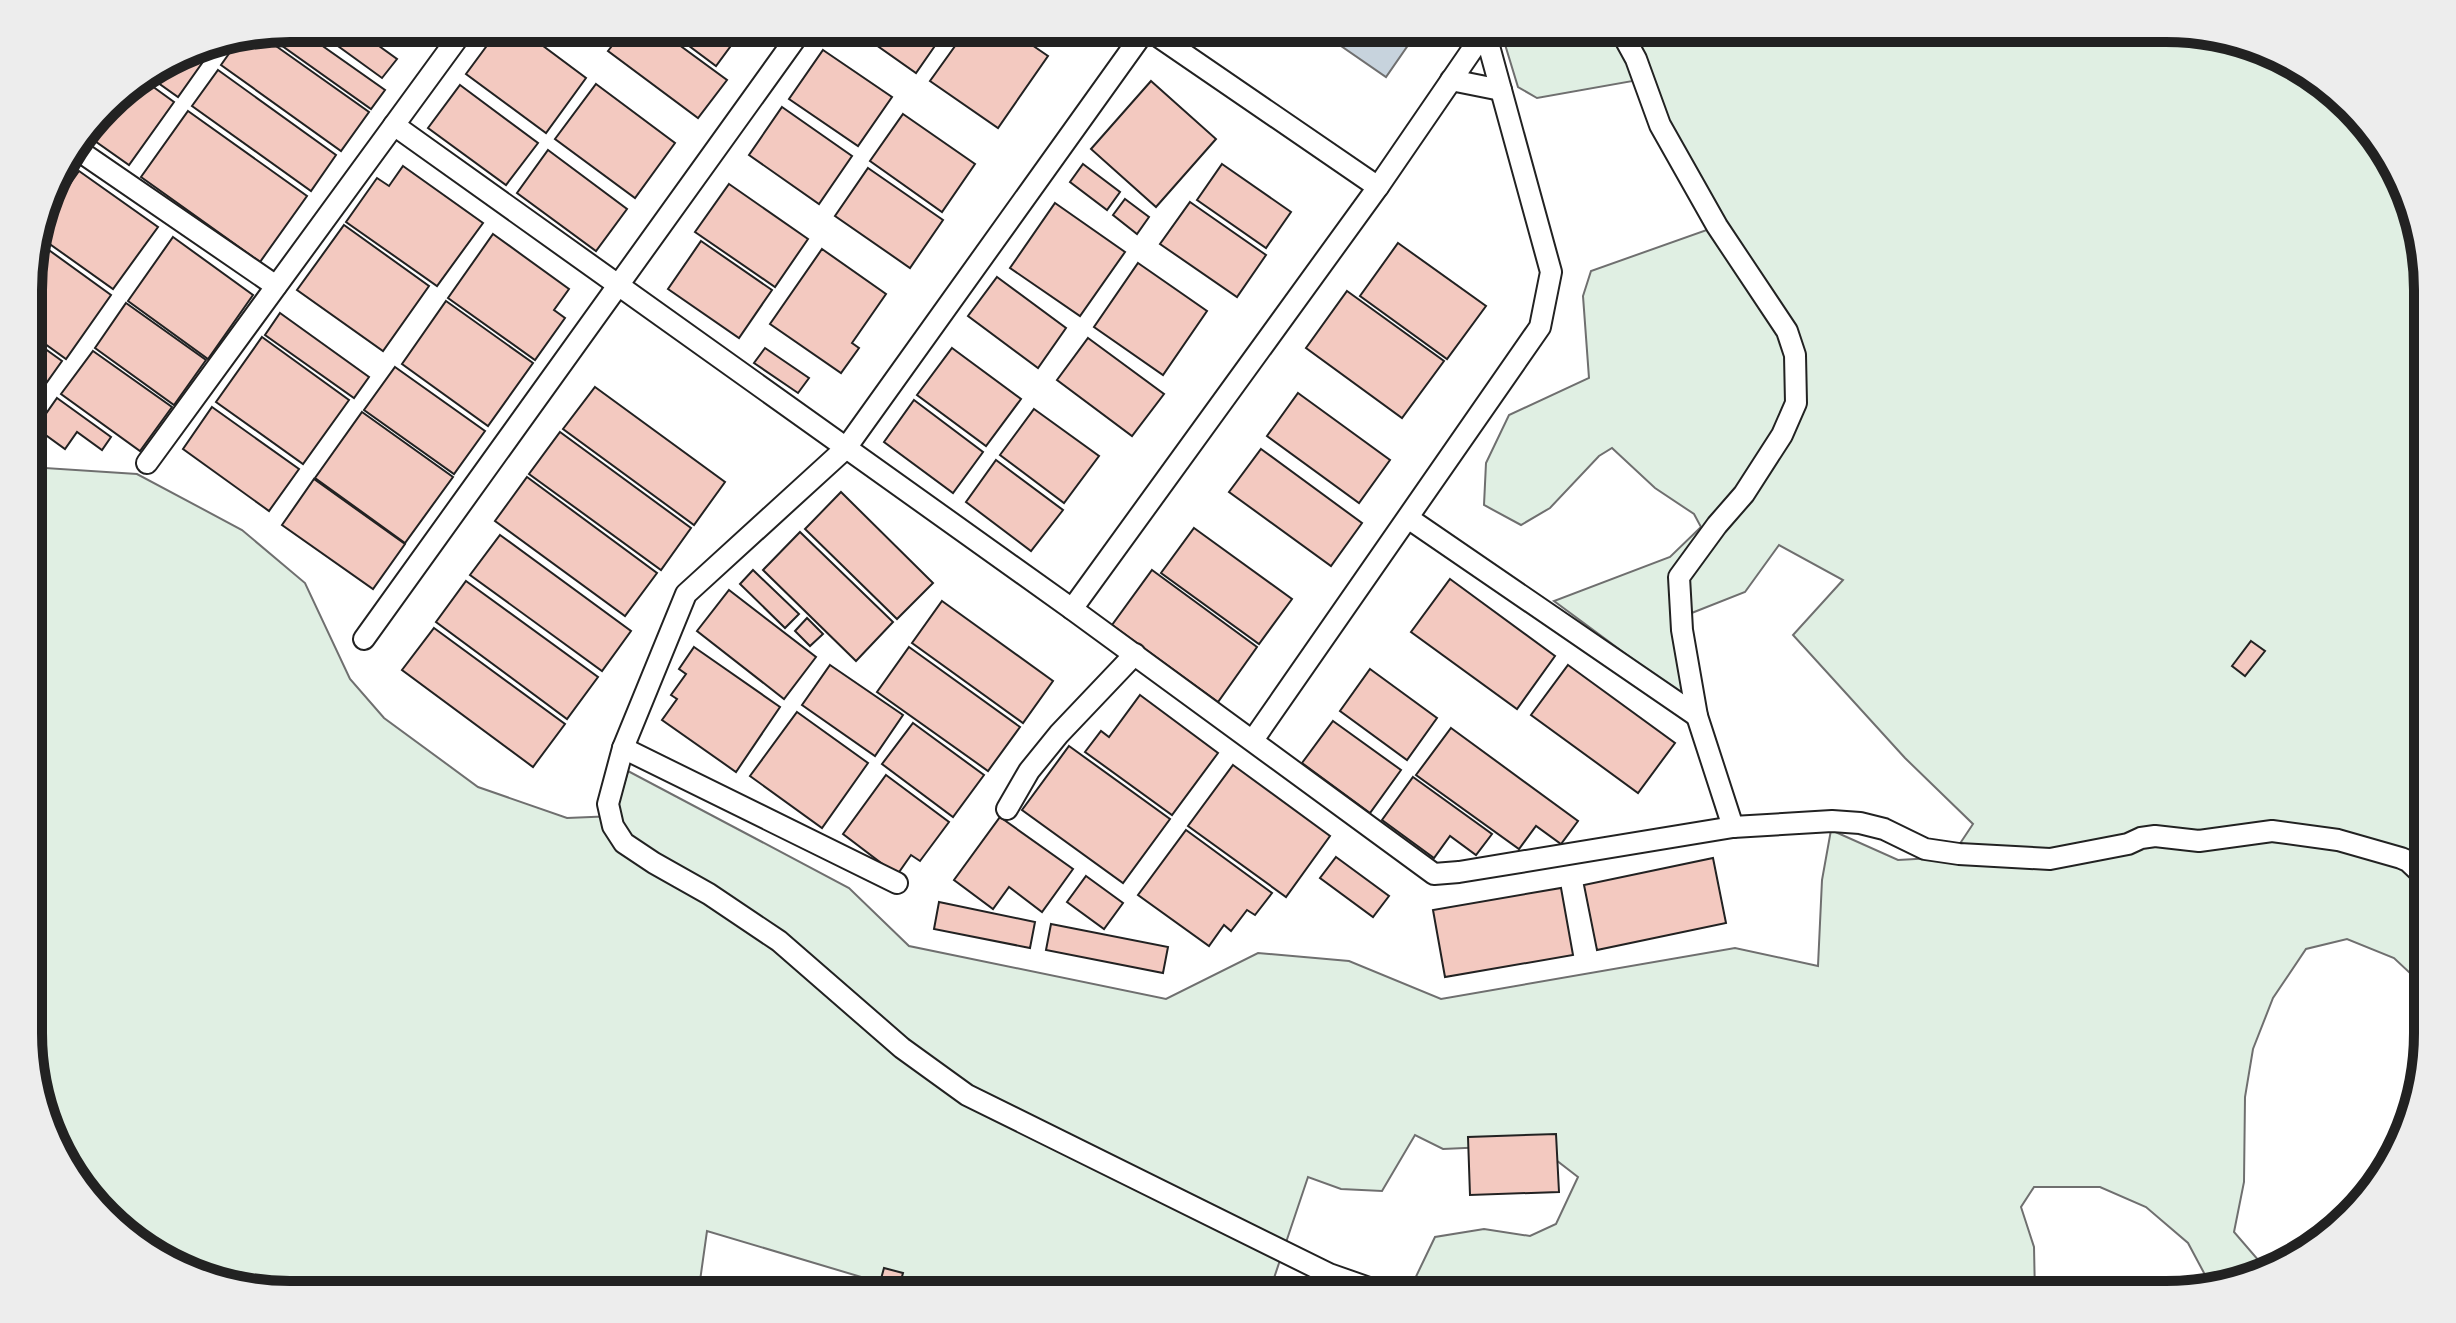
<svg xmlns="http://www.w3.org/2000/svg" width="2456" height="1323" viewBox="0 0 2456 1323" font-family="'Golos Text',sans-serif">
	<rect width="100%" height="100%" fill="#fff"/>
	<path fill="#e0efe3" stroke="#6f6f6f" stroke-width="2" d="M1500,28H2167L2297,63L2384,145L2427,272V989L2394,958L2347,939L2306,949L2273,998L2253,1049L2245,1097L2244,1182L2234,1232L2266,1269L2211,1286L2188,1243L2146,1207L2100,1187H2034L2021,1207L2034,1247L2035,1295H1411V1287L1435,1237L1484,1229L1530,1236L1556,1224L1578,1177L1552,1157L1509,1146L1443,1149L1415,1135L1382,1191L1341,1189L1308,1177L1272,1284L1302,1295H958L878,1282L707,1231L698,1295H289L159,1260L72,1179L30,1067V467L137,474L242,530L305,583L350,679L384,718L478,787L567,818L615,816L628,771L849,888L909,946L1166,999L1258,953L1349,961L1441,999L1735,948L1818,966L1822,880L1831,830L1898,860L1951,857L1973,824L1905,758L1793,635L1843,580L1779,545L1745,592L1674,620L1688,700L1554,601L1670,557L1701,527L1694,514L1655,488L1612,448L1599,456L1550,508L1521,525L1484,505L1486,463L1509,415L1589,378L1583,296L1591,271L1721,225L1678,145L1649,78L1537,98L1518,87Z"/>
	<path fill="#c7d3dd" stroke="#6f6f6f" stroke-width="2" d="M1315,28H1420L1386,77Z"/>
	<g fill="#f3c9c0" stroke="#222" stroke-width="2">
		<path d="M290,28H297L385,90L371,109L264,33Z"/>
		<path d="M324,28H354L397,59L382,78L320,33Z"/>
		<path d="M386,28H419V34L413,42L404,45L394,43L387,36Z"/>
		<path d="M500,28H519L586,78L546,133L466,74Z"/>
		<path d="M575,28H611L598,45Z"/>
		<path d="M626,28H656L727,80L698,118L608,51Z"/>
		<path d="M665,28H744L716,66Z"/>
		<path d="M852,28H942L946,30L916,73Z"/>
		<path d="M968,28H1007L1048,56L998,128L930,81Z"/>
		<path d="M259,34L369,112L341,151L221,65L240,38Z"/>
		<path d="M217,42L178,97L147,75L190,48Z"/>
		<path d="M823,50L892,97L858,146L789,99Z"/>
		<path d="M218,70L336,155L311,191L192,106Z"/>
		<path d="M141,78L174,102L129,165L85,134L117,93Z"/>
		<path d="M1151,81L1216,139L1156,207L1091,149Z"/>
		<path d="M596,84L675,143L635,198L555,139Z"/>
		<path d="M460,85L538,143L506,185L428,128Z"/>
		<path d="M782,107L852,156L819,204L749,155Z"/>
		<path d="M188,111L307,196L260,262L141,177Z"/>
		<path d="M903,114L975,164L942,212L870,161Z"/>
		<path d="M548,150L627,209L596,251L517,193Z"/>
		<path d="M1083,164L1120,192L1107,210L1070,182Z"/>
		<path d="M1222,164L1291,212L1266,248L1197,200Z"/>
		<path d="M403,166L483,223L437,286L346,222L377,178L389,186Z"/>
		<path d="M868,168L943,220L910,268L835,216Z"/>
		<path d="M79,171L158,227L113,289L37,235L39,228Z"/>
		<path d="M729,184L808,239L775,287L695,232Z"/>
		<path d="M1125,199L1149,217L1137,234L1113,215Z"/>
		<path d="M1190,202L1266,255L1237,297L1160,244Z"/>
		<path d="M1055,203L1125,252L1080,316L1010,268Z"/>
		<path d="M344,225L429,286L383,351L297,290Z"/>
		<path d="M493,234L569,289L554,310L565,318L535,360L448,298Z"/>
		<path d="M173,237L253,295L208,359L128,301Z"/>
		<path d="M35,240L111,295L66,359L30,333V256Z"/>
		<path d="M701,241L772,290L739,338L668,289Z"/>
		<path d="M1398,243L1486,306L1447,359L1360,296Z"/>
		<path d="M822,249L886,294L852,343L859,348L841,373L770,324Z"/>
		<path d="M1138,263L1207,311L1163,375L1094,327Z"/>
		<path d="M997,277L1066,328L1038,368L968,316Z"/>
		<path d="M1347,291L1444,361L1402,418L1306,348Z"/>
		<path d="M446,301L533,363L488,426L402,364Z"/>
		<path d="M126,303L206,360L174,405L95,348Z"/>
		<path d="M280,313L369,377L354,398L265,335Z"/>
		<path d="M262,337L349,400L303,464L216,402Z"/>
		<path d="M30,338L62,361L30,406Z"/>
		<path d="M1088,338L1164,394L1132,436L1057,380Z"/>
		<path d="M765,348L809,378L798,393L754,363Z"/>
		<path d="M952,348L1021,399L986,446L917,395Z"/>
		<path d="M93,351L172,407L140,451L61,394Z"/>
		<path d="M395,367L485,431L454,474L364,410Z"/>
		<path d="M595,387L725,482L694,525L563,429Z"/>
		<path d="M1298,393L1390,460L1359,503L1267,436Z"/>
		<path d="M57,398L111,437L102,450L77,432L65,449L36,428Z"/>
		<path d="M914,400L983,452L953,493L884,442Z"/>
		<path d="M212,407L299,469L269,511L183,449Z"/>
		<path d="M1034,409L1099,456L1064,503L1000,455Z"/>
		<path d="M362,412L453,477L405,543L315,478Z"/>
		<path d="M560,432L691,528L661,570L529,474Z"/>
		<path d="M1261,449L1362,523L1331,566L1229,492Z"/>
		<path d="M996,460L1063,510L1031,551L966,502Z"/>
		<path d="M527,477L657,573L625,616L495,521Z"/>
		<path d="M314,479L405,544L373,589L282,525Z"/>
		<path d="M841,492L933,583L897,619L805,529Z"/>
		<path d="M1194,528L1292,599L1259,644L1161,573Z"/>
		<path d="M800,532L893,622L856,661L763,570Z"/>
		<path d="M500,535L631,631L602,671L470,575Z"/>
		<path d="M753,570L799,614L785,628L740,584Z"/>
		<path d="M1152,570L1257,647L1218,702L1112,625Z"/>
		<path d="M1450,579L1555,656L1517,709L1411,632Z"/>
		<path d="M466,581L598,677L567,719L436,622Z"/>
		<path d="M729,590L816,657L784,699L697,631Z"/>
		<path d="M942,601L1053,681L1023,723L912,643Z"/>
		<path d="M807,618L823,634L810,646L795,631Z"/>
		<path d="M434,628L565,724L533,767L402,670Z"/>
		<path d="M2251,641L2265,651L2245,676L2232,666Z"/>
		<path d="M694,647L780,707L736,772L662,720L677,699L671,695L686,674L679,669Z"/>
		<path d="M909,647L1020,727L988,771L877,692Z"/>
		<path d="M830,665L903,715L875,756L802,705Z"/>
		<path d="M1568,665L1675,743L1638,793L1531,715Z"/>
		<path d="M1370,669L1437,718L1407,760L1340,711Z"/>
		<path d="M1140,695L1218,753L1172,815L1085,752L1101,731L1109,737Z"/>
		<path d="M797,712L868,763L822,828L750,776Z"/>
		<path d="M1333,721L1401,770L1370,813L1302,763Z"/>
		<path d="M913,723L984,775L953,817L882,764Z"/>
		<path d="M1451,728L1578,821L1561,844L1536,826L1519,849L1416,775Z"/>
		<path d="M1069,746L1170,819L1123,883L1022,810Z"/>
		<path d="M1233,765L1330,836L1286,897L1188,826Z"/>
		<path d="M886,775L949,822L920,861L911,855L897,875L843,834Z"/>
		<path d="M1413,777L1492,834L1476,855L1450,836L1434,858L1382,820Z"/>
		<path d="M1000,817L1073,869L1042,912L1009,887L993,909L954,880Z"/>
		<path d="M1186,830L1272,893L1255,915L1247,910L1231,931L1224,925L1209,946L1138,895Z"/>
		<path d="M1336,857L1389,896L1373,917L1320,878Z"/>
		<path d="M1713,858L1726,923L1597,950L1584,885Z"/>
		<path d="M1086,876L1123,903L1104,929L1067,902Z"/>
		<path d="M1561,888L1573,955L1445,977L1433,910Z"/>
		<path d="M939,902L1035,922L1030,948L934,929Z"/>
		<path d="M1051,924L1168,947L1163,973L1046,950Z"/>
		<path d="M1556,1134L1559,1192L1470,1195L1468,1137Z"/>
		<path d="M884,1268L903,1273L898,1291L879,1286Z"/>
	</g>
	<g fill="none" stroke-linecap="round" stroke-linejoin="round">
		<g stroke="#222" stroke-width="24">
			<g id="street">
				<path d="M1146,28L1378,187"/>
				<path d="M1619,28L1636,59L1660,125L1717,226L1787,331L1795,355L1796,403L1782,435L1744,494L1717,525L1679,577L1682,630L1697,716L1733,827"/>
				<path d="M1146,29L846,448L686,594L623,748L608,804L613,826L624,843L654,863L709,894L779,941L902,1048L967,1095L1329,1274L1389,1295"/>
				<path d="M1451,80L1501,90"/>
				<path d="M394,125L1072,609L1434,874L1459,872L1733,827L1832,821L1860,823L1884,829L1925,849L1959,854L2050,859L2128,844L2141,838L2155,836L2199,841L2272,831L2338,840L2401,858L2408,861L2427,879"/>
				<path d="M75,148L276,286"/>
				<path d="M147,463L465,28"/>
				<path d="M1408,518L1697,716"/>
				<path d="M1072,609L1378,187L1485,31"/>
				<path d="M364,639L803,28"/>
				<path d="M1253,740L1540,327L1551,272L1484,28"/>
				<path d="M623,748L897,883"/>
				<path d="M1007,809L1029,771L1059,734L1135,654"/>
			</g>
		</g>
		<use href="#street" stroke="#fff" stroke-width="20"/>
	</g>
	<path d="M0 0H2456V1323H0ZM290 42H2166A248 248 0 0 1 2414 290V1033A248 248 0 0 1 2166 1281H290A248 248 0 0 1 42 1033V290A248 248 0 0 1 290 42Z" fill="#ededed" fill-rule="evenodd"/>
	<path fill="none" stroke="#222" stroke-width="10" d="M290 42H2166A248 248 0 0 1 2414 290V1033A248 248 0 0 1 2166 1281H290A248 248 0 0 1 42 1033V290A248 248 0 0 1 290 42Z"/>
</svg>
